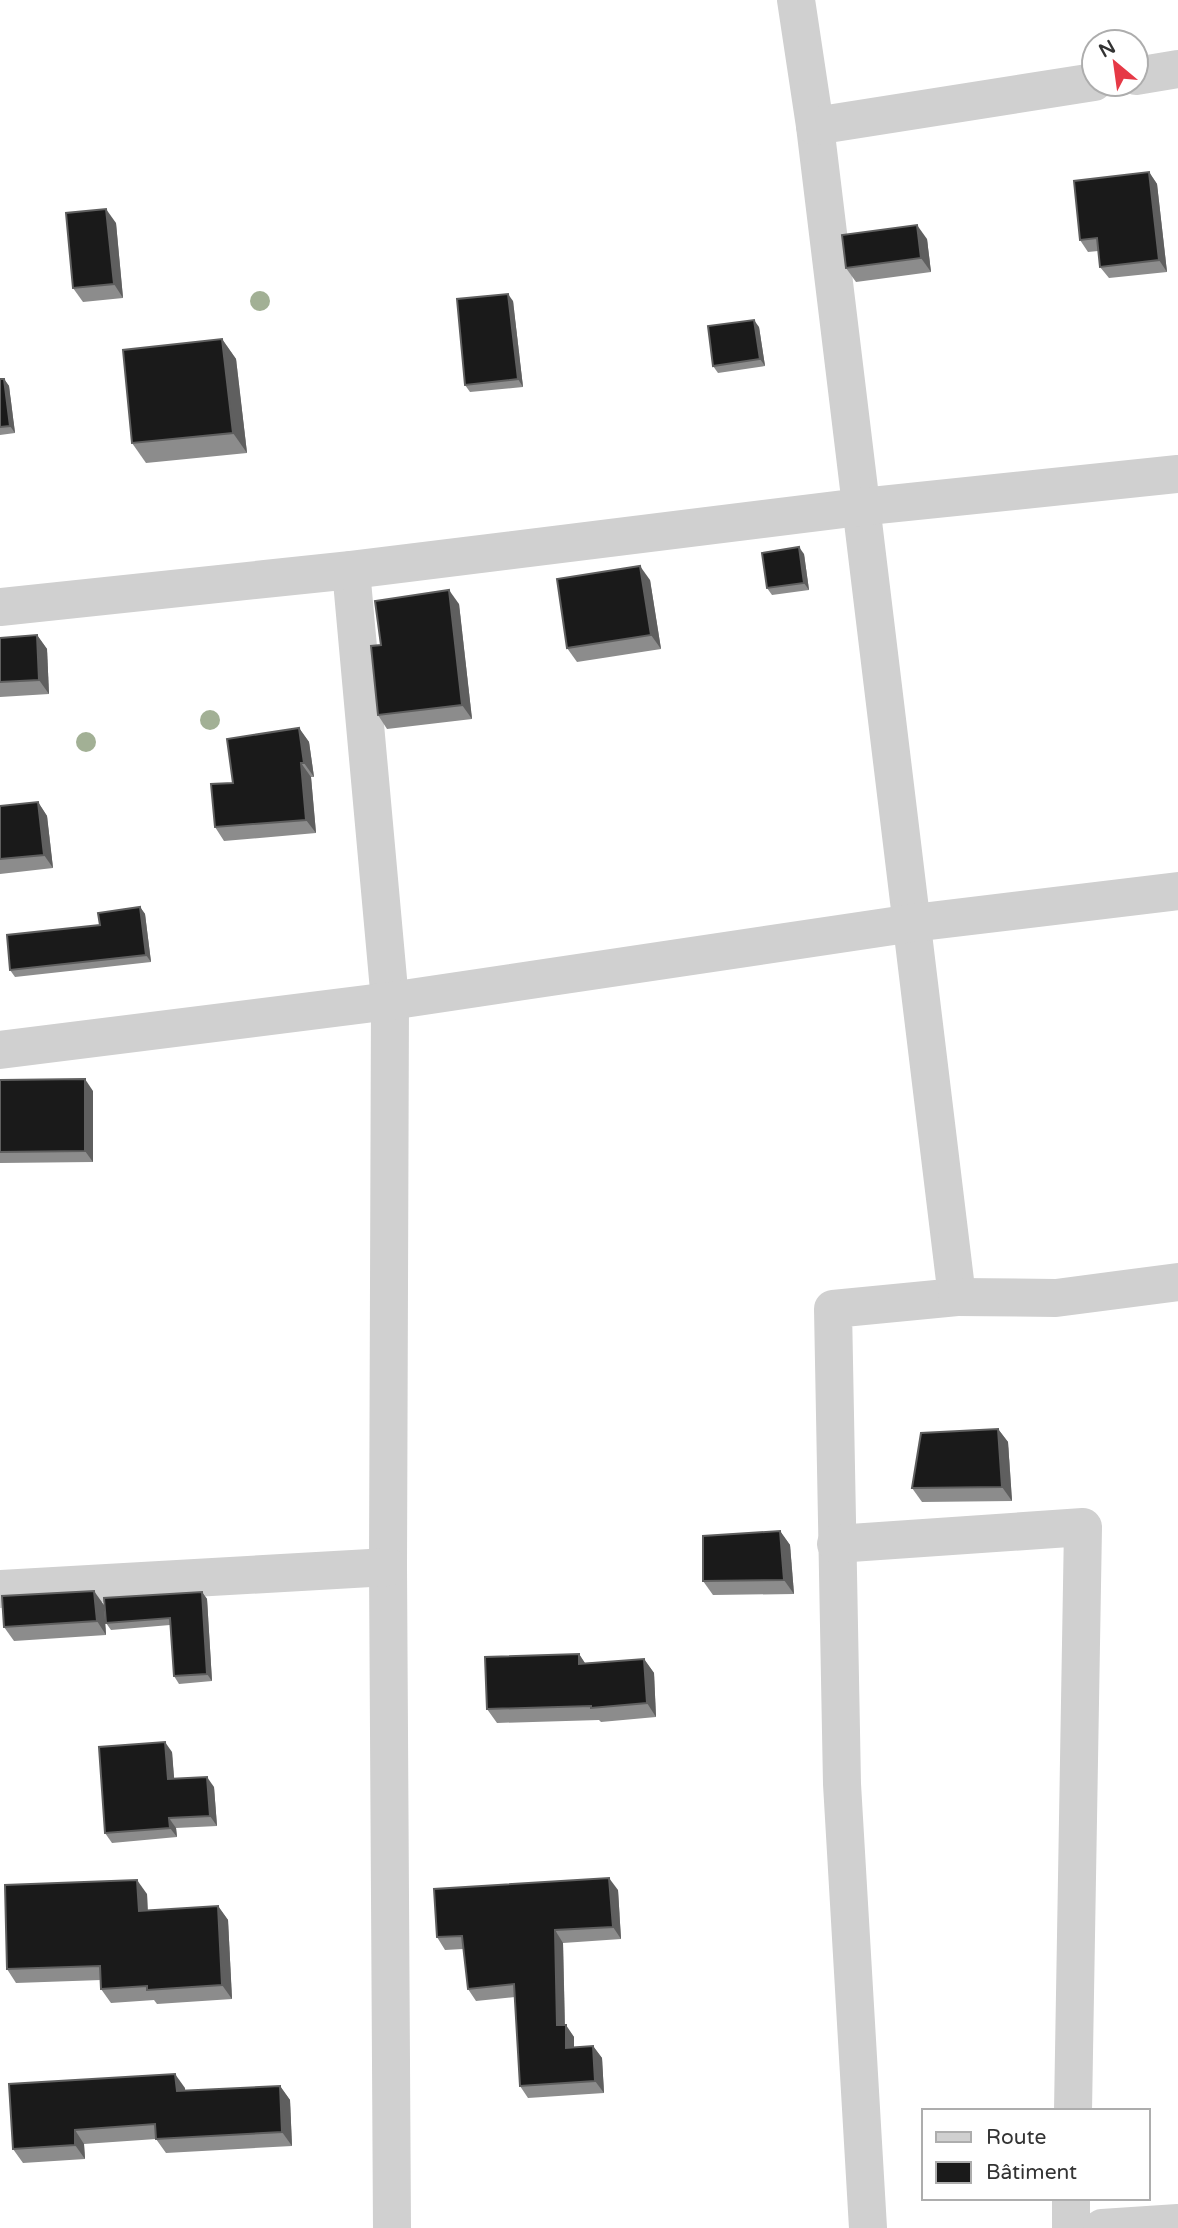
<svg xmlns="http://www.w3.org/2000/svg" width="1178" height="2228" viewBox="0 0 1178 2228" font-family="'Varela Round',sans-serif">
	<rect width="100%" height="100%" fill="#fff"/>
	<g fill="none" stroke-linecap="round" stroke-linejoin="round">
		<g stroke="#d0d0d0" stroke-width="38">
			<path d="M796,0L815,126L957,1297L833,1309L842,1784L868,2228"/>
			<path d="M1136,76L1178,69"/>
			<path d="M815,126L1094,82"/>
			<path d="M351,570L390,1001L388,1567L392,2228"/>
			<path d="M0,607L351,570L860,507L1178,474"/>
			<path d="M0,1050L390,1001L913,923L1178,891"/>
			<path d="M957,1297L1056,1298L1178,1282"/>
			<path d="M836,1544L1083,1527L1073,2111"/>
			<path d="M0,1589L388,1567"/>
			<path d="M1071,2228V2198"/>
			<path d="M1102,2228L1178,2223"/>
		</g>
	</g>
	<g fill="#a2b095">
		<circle cx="260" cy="301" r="10"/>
		<circle cx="210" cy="720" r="10"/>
		<circle cx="86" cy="742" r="10"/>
	</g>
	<g fill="#8c8c8c">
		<path d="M1149,172L1157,184L1167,272L1109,278L1100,267L1098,251L1088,252L1080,240Z"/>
		<path d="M116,223L123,298L83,302L73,288Z"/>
		<path d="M927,239L931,272L856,282L846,268Z"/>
		<path d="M513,301L523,387L470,392L465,385Z"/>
		<path d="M759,327L765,366L718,373L713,366Z"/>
		<path d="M222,339L236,359L247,453L146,463L132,443Z"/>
		<path d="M0,379H4L9,386L15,433L0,435Z"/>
		<path d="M804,554L809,590L772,595L767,588Z"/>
		<path d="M650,580L661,649L577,662L567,648Z"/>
		<path d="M459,604L472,719L387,729L378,715L381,645Z"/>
		<path d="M37,635L47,649L49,694L0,697V638Z"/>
		<path d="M299,728L309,742L314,777H311L316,833L224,841L215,827L233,783Z"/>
		<path d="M38,802L47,816L53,868L0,874V806Z"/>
		<path d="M140,907L145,914L151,962L15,977L10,970L100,925Z"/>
		<path d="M0,1080L93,1091V1162L0,1163Z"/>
		<path d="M998,1429L1008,1442L1012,1501L922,1502L912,1488Z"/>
		<path d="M780,1531L790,1545L794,1594L713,1595L703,1581Z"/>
		<path d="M202,1592L207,1599L212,1681L179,1684L174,1676L170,1625L111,1630L106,1623Z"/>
		<path d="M104,1605L106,1635L14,1641L4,1627Z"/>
		<path d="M579,1654L585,1663L644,1659L654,1673L656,1717L601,1722L599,1720L497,1723L487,1709Z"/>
		<path d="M172,1752L174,1779L214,1787L217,1826L176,1828L177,1837L112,1843L105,1833Z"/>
		<path d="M618,1890L621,1939L563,1943L565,2025L574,2037V2047L593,2046L602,2058L604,2093L528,2098L520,2086L515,1997L476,2001L468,1989L463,1949L445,1950L437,1937Z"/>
		<path d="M147,1894L148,1911L218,1906L228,1920L232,1999L157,2004L154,2000L111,2003L101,1989V1980L16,1983L7,1969Z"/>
		<path d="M280,2086L290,2100L292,2146L166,2153L156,2139L84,2144L85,2159L23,2163L13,2149L185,2088V2091Z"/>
	</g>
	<g fill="#5f5f5f">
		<path d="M1149,172L1157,184L1167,272L1159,260Z"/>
		<path d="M106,209L116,223L123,298L114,284Z"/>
		<path d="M917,225L927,239L931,272L921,258Z"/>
		<path d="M508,294L513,301L523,387L518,379Z"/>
		<path d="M754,320L759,327L765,366L760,359Z"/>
		<path d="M222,339L236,359L247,453L233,433Z"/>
		<path d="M4,379L9,386L15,433L10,426Z"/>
		<path d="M799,547L804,554L809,590L804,583Z"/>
		<path d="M640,566L650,580L661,649L651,635Z"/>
		<path d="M449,590L459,604L472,719L462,705Z"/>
		<path d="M37,635L47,649L49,694L39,680Z"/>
		<path d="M299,728L309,742L314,777L304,763Z"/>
		<path d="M301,763L311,777L316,833L306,820Z"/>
		<path d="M38,802L47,816L53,868L44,855Z"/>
		<path d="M140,907L145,914L151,962L146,955Z"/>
		<path d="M85,1079L93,1091V1162L85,1151Z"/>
		<path d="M998,1429L1008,1442L1012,1501L1002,1487Z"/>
		<path d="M780,1531L790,1545L794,1594L784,1580Z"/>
		<path d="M94,1591L104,1605L106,1635L97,1621Z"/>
		<path d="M202,1592L207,1599L212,1681L207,1674Z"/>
		<path d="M579,1654L588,1668L579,1664Z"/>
		<path d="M644,1659L654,1673L656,1717L647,1703Z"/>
		<path d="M165,1742L172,1752L175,1789L168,1779Z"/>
		<path d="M207,1777L214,1787L217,1826L210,1816Z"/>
		<path d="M169,1818L176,1828L177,1837L170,1828Z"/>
		<path d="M609,1878L618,1890L621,1939L613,1927Z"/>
		<path d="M137,1880L147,1894L148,1925L139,1911Z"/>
		<path d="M218,1906L228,1920L232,1999L222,1985Z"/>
		<path d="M555,1930L563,1943L565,2037L557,2025Z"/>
		<path d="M566,2025L574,2037V2060L566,2048Z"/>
		<path d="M593,2046L602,2058L604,2093L595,2081Z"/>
		<path d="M175,2074L185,2088L186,2105L177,2091Z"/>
		<path d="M280,2086L290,2100L292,2146L282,2132Z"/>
		<path d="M75,2130L84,2144L85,2159L75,2145Z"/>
	</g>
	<g fill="#1a1a1a" stroke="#5f5f5f" stroke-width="2">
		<path d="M1149,172L1159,260L1100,267L1097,238L1080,240L1074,181Z"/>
		<path d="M106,209L114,284L73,288L66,213Z"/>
		<path d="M917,225L921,258L846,268L842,235Z"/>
		<path d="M508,294L518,379L465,385L457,299Z"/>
		<path d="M754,320L760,359L713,366L708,326Z"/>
		<path d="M222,339L233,433L132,443L123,350Z"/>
		<path d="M0,379H4L10,426L0,427Z"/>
		<path d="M799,547L804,583L767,588L762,553Z"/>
		<path d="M640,566L651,635L567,648L557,579Z"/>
		<path d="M449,590L462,705L378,715L371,646L381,645L375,601Z"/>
		<path d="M37,635L39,680L0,682V638Z"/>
		<path d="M299,728L304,763H301L306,820L215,827L211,784L233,783L227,739Z"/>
		<path d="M38,802L44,855L0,859V806Z"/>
		<path d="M140,907L146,955L10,970L7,935L100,925L98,913Z"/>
		<path d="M85,1079V1151L0,1152V1080Z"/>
		<path d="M998,1429L1002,1487L912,1488L921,1433Z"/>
		<path d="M780,1531L784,1580L703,1581V1536Z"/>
		<path d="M94,1591L97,1621L4,1627L2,1596Z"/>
		<path d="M202,1592L207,1674L174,1676L170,1618L106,1623L104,1598Z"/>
		<path d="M579,1654V1664L644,1659L647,1703L591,1708V1706L487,1709L485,1657Z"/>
		<path d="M165,1742L168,1779L207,1777L210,1816L169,1818L170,1828L105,1833L99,1747Z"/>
		<path d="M609,1878L613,1927L555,1930L557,2025H566V2048L593,2046L595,2081L520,2086L514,1984L468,1989L462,1936L437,1937L434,1889Z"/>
		<path d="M137,1880L139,1911L218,1906L222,1985L147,1990V1986L101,1989L100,1966L7,1969L5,1885Z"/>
		<path d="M175,2074L177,2091L280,2086L282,2132L156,2139L155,2124L75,2130V2145L13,2149L9,2084Z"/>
	</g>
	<rect x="922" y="2109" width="228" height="91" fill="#ffffff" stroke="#adadad" stroke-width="2"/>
	<rect x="936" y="2132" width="35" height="10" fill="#d0d0d0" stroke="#adadad" stroke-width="2"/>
	<text x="986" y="2144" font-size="21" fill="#333333">Route</text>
	<rect x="936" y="2162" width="35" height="21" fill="#1a1a1a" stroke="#adadad" stroke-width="2"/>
	<text x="986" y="2179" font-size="21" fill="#333333">Bâtiment</text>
	<g transform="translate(1115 63) rotate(331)"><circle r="33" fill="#ffffff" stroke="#adadad" stroke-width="2"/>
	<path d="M0-5L12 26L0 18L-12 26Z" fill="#e63946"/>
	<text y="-10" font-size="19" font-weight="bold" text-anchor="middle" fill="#333333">N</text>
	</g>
</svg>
